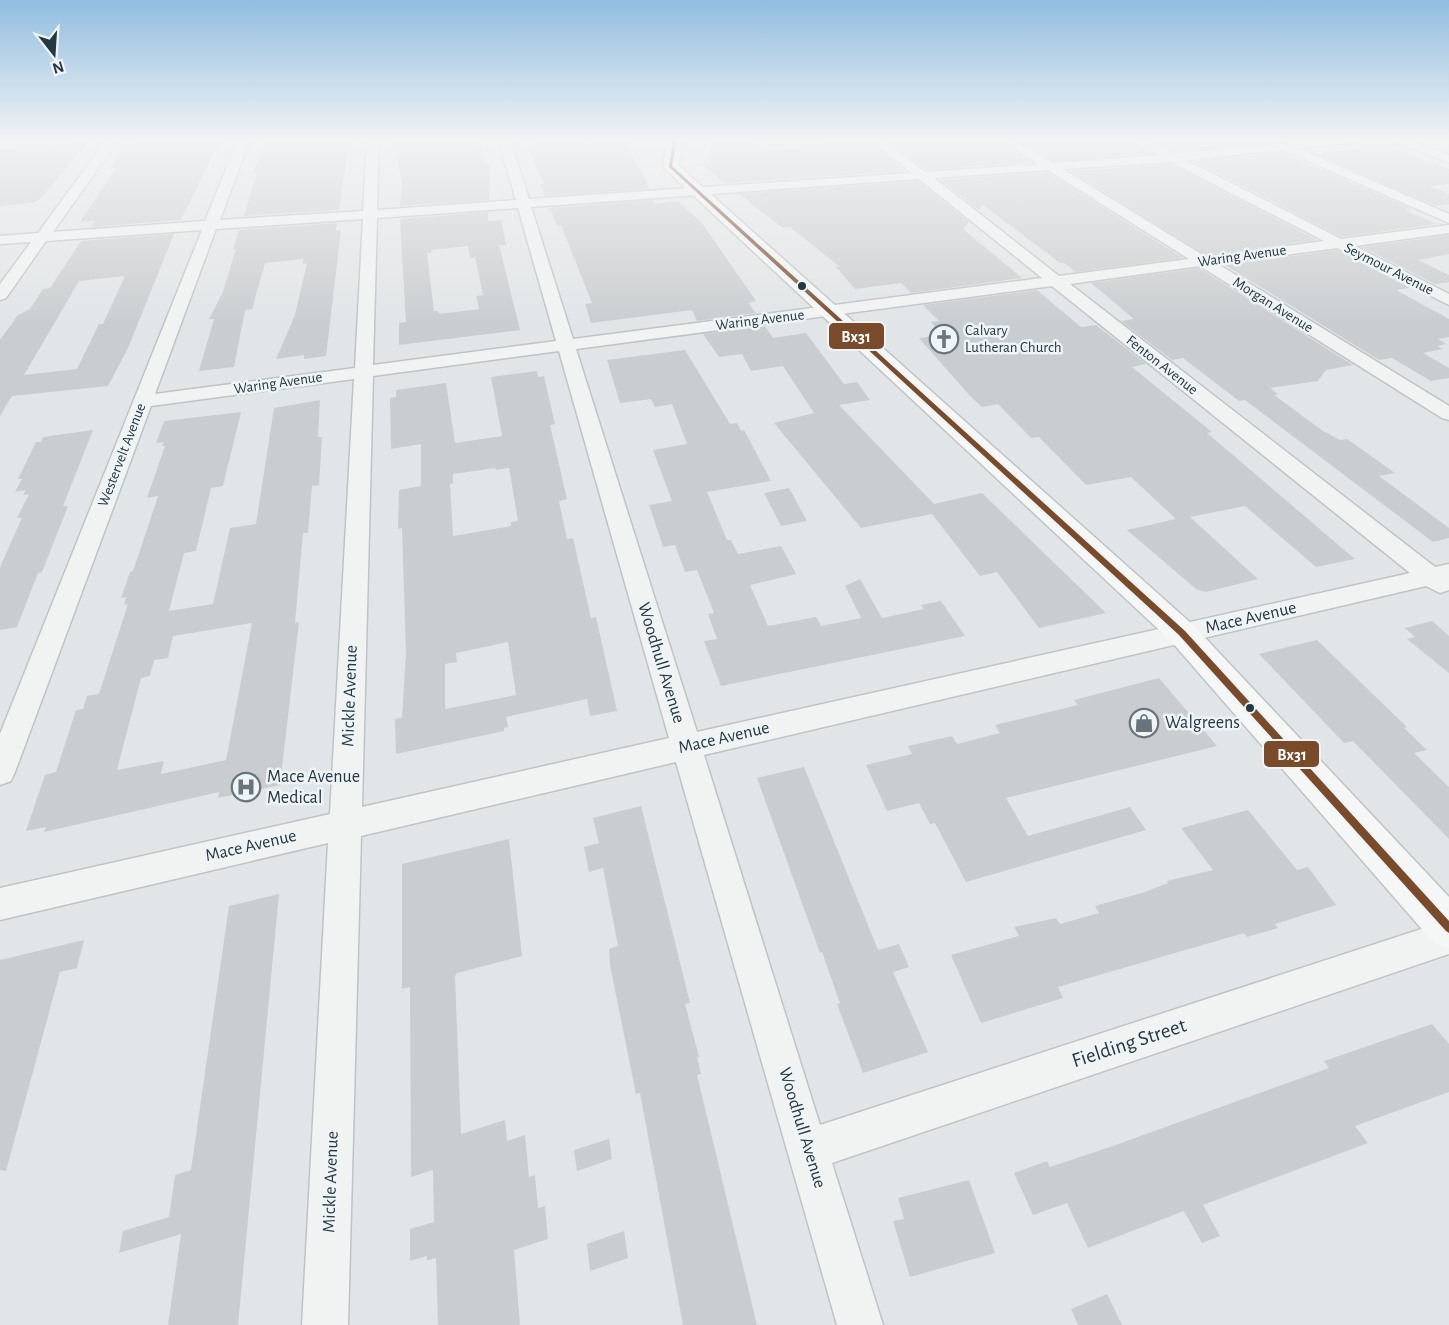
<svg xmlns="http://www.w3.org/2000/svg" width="1449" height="1325" viewBox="0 0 1449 1325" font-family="'Alegreya Sans',sans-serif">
	<rect width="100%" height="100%" fill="#e2e5e7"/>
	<g fill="#cacdcf" fill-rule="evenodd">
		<path d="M201,139H221L181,220L91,227L95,221L80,222L116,168L110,169L125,145Z"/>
		<path d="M267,139H349L339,210L244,216L257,172L253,173Z"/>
		<path d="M394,139H436V141L476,139L477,146L481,147L484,153L485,165L490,164L489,200L400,206L402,185Z"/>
		<path d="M711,139H748L756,152L831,147L830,145H834L829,139H868L905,171L725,183L700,164L712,163L708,155H712L709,150L713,149Z"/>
		<path d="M887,139H998L1031,162L926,170Z"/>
		<path d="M1018,139H1128L1151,153L1054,161Z"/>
		<path d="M1150,139H1250L1259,143L1175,152Z"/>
		<path d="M558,141L559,144L582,142L584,145L624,142L645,178L649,189L545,196L540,184H544L527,145Z"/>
		<path d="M88,143L37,202L0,206V150Z"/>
		<path d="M1390,146L1449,169V184L1429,186L1449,194V204L1436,206L1316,154Z"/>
		<path d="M1281,152L1412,209L1405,210L1437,224L1341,237L1194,161Z"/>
		<path d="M1171,164L1317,240L1206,255L1070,171Z"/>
		<path d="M1047,172L1183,258L1076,272L1064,263H1060L983,205L979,210L940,180Z"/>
		<path d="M918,181L969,222L963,229L1022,278L911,293L901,283L855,289L836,267H840L790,227L783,228L739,194Z"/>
		<path d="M653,200L654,204L678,201L702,223L756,301L748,303L756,313L697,321L692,310L591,323L585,304L592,303L561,225L557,226L550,208Z"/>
		<path d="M488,212V221L501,220L506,245H499L520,330L399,345V323L406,322L400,219ZM468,246L470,258L475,257L483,295L476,296L479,309L439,314L438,311H434L427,253H431V250Z"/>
		<path d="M337,223L336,231L341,230L326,356L304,359V355L276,359L295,315L307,263L303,264V259L265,263L252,309L245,310L234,367L199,371L214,319H209L223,292L236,249L233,250L239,230Z"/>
		<path d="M174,234L128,348L108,386L12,396L0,416V340L18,315L30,309L43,289L50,288L81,241ZM125,276L103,324H99L77,369L24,375L79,281Z"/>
		<path d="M1449,235V254L1418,260L1449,275V282L1435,284L1362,247Z"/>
		<path d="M1337,250L1410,288L1396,290L1449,319V337L1438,339L1446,344L1437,346L1443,349L1423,353L1449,368V378L1431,381L1392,358L1379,360L1225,265Z"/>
		<path d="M1199,268L1353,365L1326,370L1318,381L1270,388L1278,394L1274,395L1323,431L1340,440L1347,439L1395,473L1379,476L1449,528V538L1433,542L1245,400L1239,401L1183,358L1172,360L1121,321L1134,319L1091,283Z"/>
		<path d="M1037,290L1081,327L1096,325L1146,364L1132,367L1212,432L1207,433L1355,559L1316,567L1245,506L1190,517L1258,579L1206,592L1196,589L1127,530L1176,519L1131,477L1086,485L1039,437L1031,438L998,404L982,407L971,397L919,338L943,335L931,322L939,321L923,305Z"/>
		<path d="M765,326L773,338L806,333L844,384L857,382L870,400L839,405L934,504L982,493L1106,613L1039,628L997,572L980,576L932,514L861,528L774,423L814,413L783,366L751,371L742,354L719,357L703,334Z"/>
		<path d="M685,350L730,424L737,423L741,431L744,430L771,481L707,492L727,540H731L738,554L781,546L796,574L750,585L768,626L816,617L821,626L861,618L845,586L860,579L882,618L924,609L921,605L941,601L965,636L721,686L704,641L717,639L708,614L714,613L697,570L685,572L675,545L663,547L649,505L672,501L653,450L687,444L672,404L655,407L651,399L620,403L607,360Z"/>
		<path d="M537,371L538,377L544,376L555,424L550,425L567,499L559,501L567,539L573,538L591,618L596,617L617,711L590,716L587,699L506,717L508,727L504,728V731L396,754L395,719L402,718L406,653L402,528L398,529L399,490L421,486V444L391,449L390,398L396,397V390L446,383L455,443L502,436L491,377ZM495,468L496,470L509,468L518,521L511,522V526L453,536L450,484L453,483V474ZM508,642L516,695L445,709V664L457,662L456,653Z"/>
		<path d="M320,400L318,437H322L319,485L312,486L308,533H303L295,623L299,622L280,785L218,798L219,792L44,832L46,827L26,831L45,775L56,772L76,710L83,709L87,696L99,694L128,604L124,605L126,597L121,598L130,572L133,571L158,496L147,498L165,446H162L164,442L156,443L164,421L241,412L223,486L211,488L196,551L184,553L169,611L213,604L230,528L256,524L274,408ZM252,623L226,760L161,774L164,761L117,770L141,678L150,676L154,660L168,658L173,636Z"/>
		<path d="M93,430L63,506H68L42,572L38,573L17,627L0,630V567L22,518H17L29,494L23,495L26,490L15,492L22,479H18L36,442H41L43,437Z"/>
		<path d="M789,488L807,521L781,526L764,493Z"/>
		<path d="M1432,621L1449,636V673L1407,639L1415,637L1405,628Z"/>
		<path d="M1317,640L1407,727L1404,728L1427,750L1414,753L1449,787V839L1353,741L1344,743L1259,654Z"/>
		<path d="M1159,678L1217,746L1006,798L1028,836L1130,807L1146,830L966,882L935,823L930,824L919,803L887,811L866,765L912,754L908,746L952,736L957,744L1000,733L995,725L1078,705L1074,700Z"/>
		<path d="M804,767L878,950L899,944L909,967L893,972L928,1052L863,1073L837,1004L840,1003L822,952L820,953L757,778Z"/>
		<path d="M641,806L690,1003L685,1004L699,1057H697L701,1074L697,1075L757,1325H683L640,1093L636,1094L610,965L609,949L618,946L603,868L589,872L584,847L599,843L593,818Z"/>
		<path d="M1248,810L1297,870L1308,867L1336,905L1275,924L1278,928L1247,937L1244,933L1058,987L1063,998L981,1023L951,955L1019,936L1014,927L1056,918L1060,924L1099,913L1095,906L1145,892L1168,883L1167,881L1213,870L1181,828Z"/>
		<path d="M509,839L522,956L457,973L455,976L461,1134L505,1120L507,1141L525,1135L529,1177L535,1175L538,1208L545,1206L548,1239L514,1250L520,1325H438L436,1258L427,1260V1256L410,1261V1229L434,1222L433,1170L411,1177L410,987L402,989V864Z"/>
		<path d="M279,894L238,1325H168L181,1234L119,1253L123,1231L169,1217L175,1175L191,1170L229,906Z"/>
		<path d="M84,940L77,968L60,972L6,1171L0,1170V960Z"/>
		<path d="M1432,1024L1449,1044V1092L1355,1126L1368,1143L1203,1205L1220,1236L1202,1243L1184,1211L1088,1248L1067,1203L1033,1215L1014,1173L1047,1161L1050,1167L1113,1146L1329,1068L1324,1061Z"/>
		<path d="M609,1139L612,1159L577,1171L574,1150Z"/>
		<path d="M969,1180L995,1253L910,1277L893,1221L904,1219L898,1198Z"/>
		<path d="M624,1231L628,1258L590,1271L587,1244Z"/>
		<path d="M1107,1294L1122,1325H1078L1071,1309Z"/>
	</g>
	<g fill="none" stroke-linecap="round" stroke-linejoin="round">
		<g stroke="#c0c3c5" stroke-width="3">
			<g id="street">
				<path d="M107,139H119L53,232L205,221L238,139H250L220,220L363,211L367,139H379L377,210L516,200L498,139H510L529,199L911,173L870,139H883L925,172L1038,164L1000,139H1014L1053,163L1159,155L1130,139H1145L1175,154L1321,139H1361L1355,142L1298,148L1449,214V223L1283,150L1186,160L1341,239L1449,225V233L1355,246L1449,294V305L1337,248L1218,264L1449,406V420L1442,418L1200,266L1070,284L1435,567L1449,564V590L1440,593L1426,586L704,755L820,1125L1449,920V954L832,1163L883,1325H837L676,762L361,836L348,1325H302L328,843L0,920V888L330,814L354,379L151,406L15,772L11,781L0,785V734L202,230L46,241L6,298L0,300V284L31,242L0,244V236L38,233ZM1171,162L1324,241L1206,257L1063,169ZM1048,170L1189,259L1059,276L934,178ZM919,179L1042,278L573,339L531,207ZM518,208L556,341L373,365L377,218ZM363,219L355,368L155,394L216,229ZM1052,286L1410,573L697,732L576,349ZM559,351L669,738L362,807L373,376Z"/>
				<path d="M1390,139H1407L1449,155V163Z"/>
			</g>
		</g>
		<g stroke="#c0c3c5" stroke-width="3">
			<path id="secondary" d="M668,139H682L678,165L1193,625L1449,897V949L1434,943L1171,641L665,169L663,166Z"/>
		</g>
		<use href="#street" fill="#f1f3f3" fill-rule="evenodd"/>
		<use href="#secondary" fill="#f5f6f6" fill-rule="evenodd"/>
		<g stroke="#eff4f7" stroke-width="4">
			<path id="bus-1" d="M673,139H677L672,166L1185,631L1449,921V933L1446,931L1179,635L669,167Z"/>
		</g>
		<use href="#bus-1" fill="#7a4b2a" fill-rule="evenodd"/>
	</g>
	<linearGradient id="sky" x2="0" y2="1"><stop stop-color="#91bde0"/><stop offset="0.43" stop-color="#f2f3f4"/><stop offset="1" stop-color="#f2f3f4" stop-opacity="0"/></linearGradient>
	<rect width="1449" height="325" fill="url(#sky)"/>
	<defs>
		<g id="church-ring" transform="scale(1.5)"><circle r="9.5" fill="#eff4f7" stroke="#68757c" stroke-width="1.5"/><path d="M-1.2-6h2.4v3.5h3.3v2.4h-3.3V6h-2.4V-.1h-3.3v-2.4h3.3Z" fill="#68757c"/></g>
		<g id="shop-ring" transform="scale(1.5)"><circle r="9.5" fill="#eff4f7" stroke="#68757c" stroke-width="1.5"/><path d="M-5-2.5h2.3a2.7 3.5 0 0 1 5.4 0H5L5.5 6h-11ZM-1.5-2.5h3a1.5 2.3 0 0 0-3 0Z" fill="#68757c"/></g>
		<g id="hospital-ring" transform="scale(1.5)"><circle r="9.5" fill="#eff4f7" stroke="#68757c" stroke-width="1.5"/><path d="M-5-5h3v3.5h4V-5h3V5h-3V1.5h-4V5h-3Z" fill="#68757c"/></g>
	</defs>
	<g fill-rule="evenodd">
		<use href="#church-ring" x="944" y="339"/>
		<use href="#shop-ring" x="1144" y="723"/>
		<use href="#hospital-ring" x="246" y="787"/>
	</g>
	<g fill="#263842" stroke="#eff4f7" stroke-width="2">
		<circle cx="802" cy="286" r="5"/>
		<circle cx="1250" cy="708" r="5"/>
	</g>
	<g text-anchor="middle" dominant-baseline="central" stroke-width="5" stroke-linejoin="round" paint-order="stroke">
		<g font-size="15" fill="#263842" stroke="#eff4f7">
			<text transform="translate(1242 256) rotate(-8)">Waring Avenue</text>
			<text transform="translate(1389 269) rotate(27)">Seymour Avenue</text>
			<text transform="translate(1273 305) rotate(32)">Morgan Avenue</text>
			<text transform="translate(760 320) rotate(-7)">Waring Avenue</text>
			<text transform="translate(1162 365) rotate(38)">Fenton Avenue</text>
			<text transform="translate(278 383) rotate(-8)">Waring Avenue</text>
			<text transform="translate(122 455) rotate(-69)">Westervelt Avenue</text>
		</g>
		<g font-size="15" fill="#263842" stroke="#eff4f7" text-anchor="start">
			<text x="965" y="330">Calvary<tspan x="965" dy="17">Lutheran Church</tspan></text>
		</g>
		<g font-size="18" fill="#263842" stroke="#eff4f7">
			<text transform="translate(1251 618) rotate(-13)">Mace Avenue</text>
			<text transform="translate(661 663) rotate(73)">Woodhull Avenue</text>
			<text transform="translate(350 696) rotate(-88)">Mickle Avenue</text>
			<text transform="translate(724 738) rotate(-13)">Mace Avenue</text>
			<text transform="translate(251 846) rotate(-13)">Mace Avenue</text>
			<text transform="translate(802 1128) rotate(73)">Woodhull Avenue</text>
			<text transform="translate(331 1182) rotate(-88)">Mickle Avenue</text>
		</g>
		<g font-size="18" fill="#263842" stroke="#eff4f7" text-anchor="start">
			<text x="1165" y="723">Walgreens</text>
			<text x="267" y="777">Mace Avenue<tspan x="267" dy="21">Medical</tspan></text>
		</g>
		<g font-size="21" fill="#263842" stroke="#eff4f7">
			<text transform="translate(1129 1043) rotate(-18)">Fielding Street</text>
		</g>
	</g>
	<g stroke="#eff4f7" stroke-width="2">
		<rect x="828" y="322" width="57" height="28" rx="6" fill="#7a4b2a"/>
		<rect x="1263" y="740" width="57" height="28" rx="6" fill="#7a4b2a"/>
	</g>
	<g font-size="16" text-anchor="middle" font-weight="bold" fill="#fff">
		<text x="856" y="342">Bx31</text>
		<text x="1292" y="760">Bx31</text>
	</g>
	<g transform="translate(54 54) rotate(163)" stroke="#eff4f7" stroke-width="4.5" paint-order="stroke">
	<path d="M0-4.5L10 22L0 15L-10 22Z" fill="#263842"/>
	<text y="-9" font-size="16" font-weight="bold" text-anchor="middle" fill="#263842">N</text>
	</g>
</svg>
